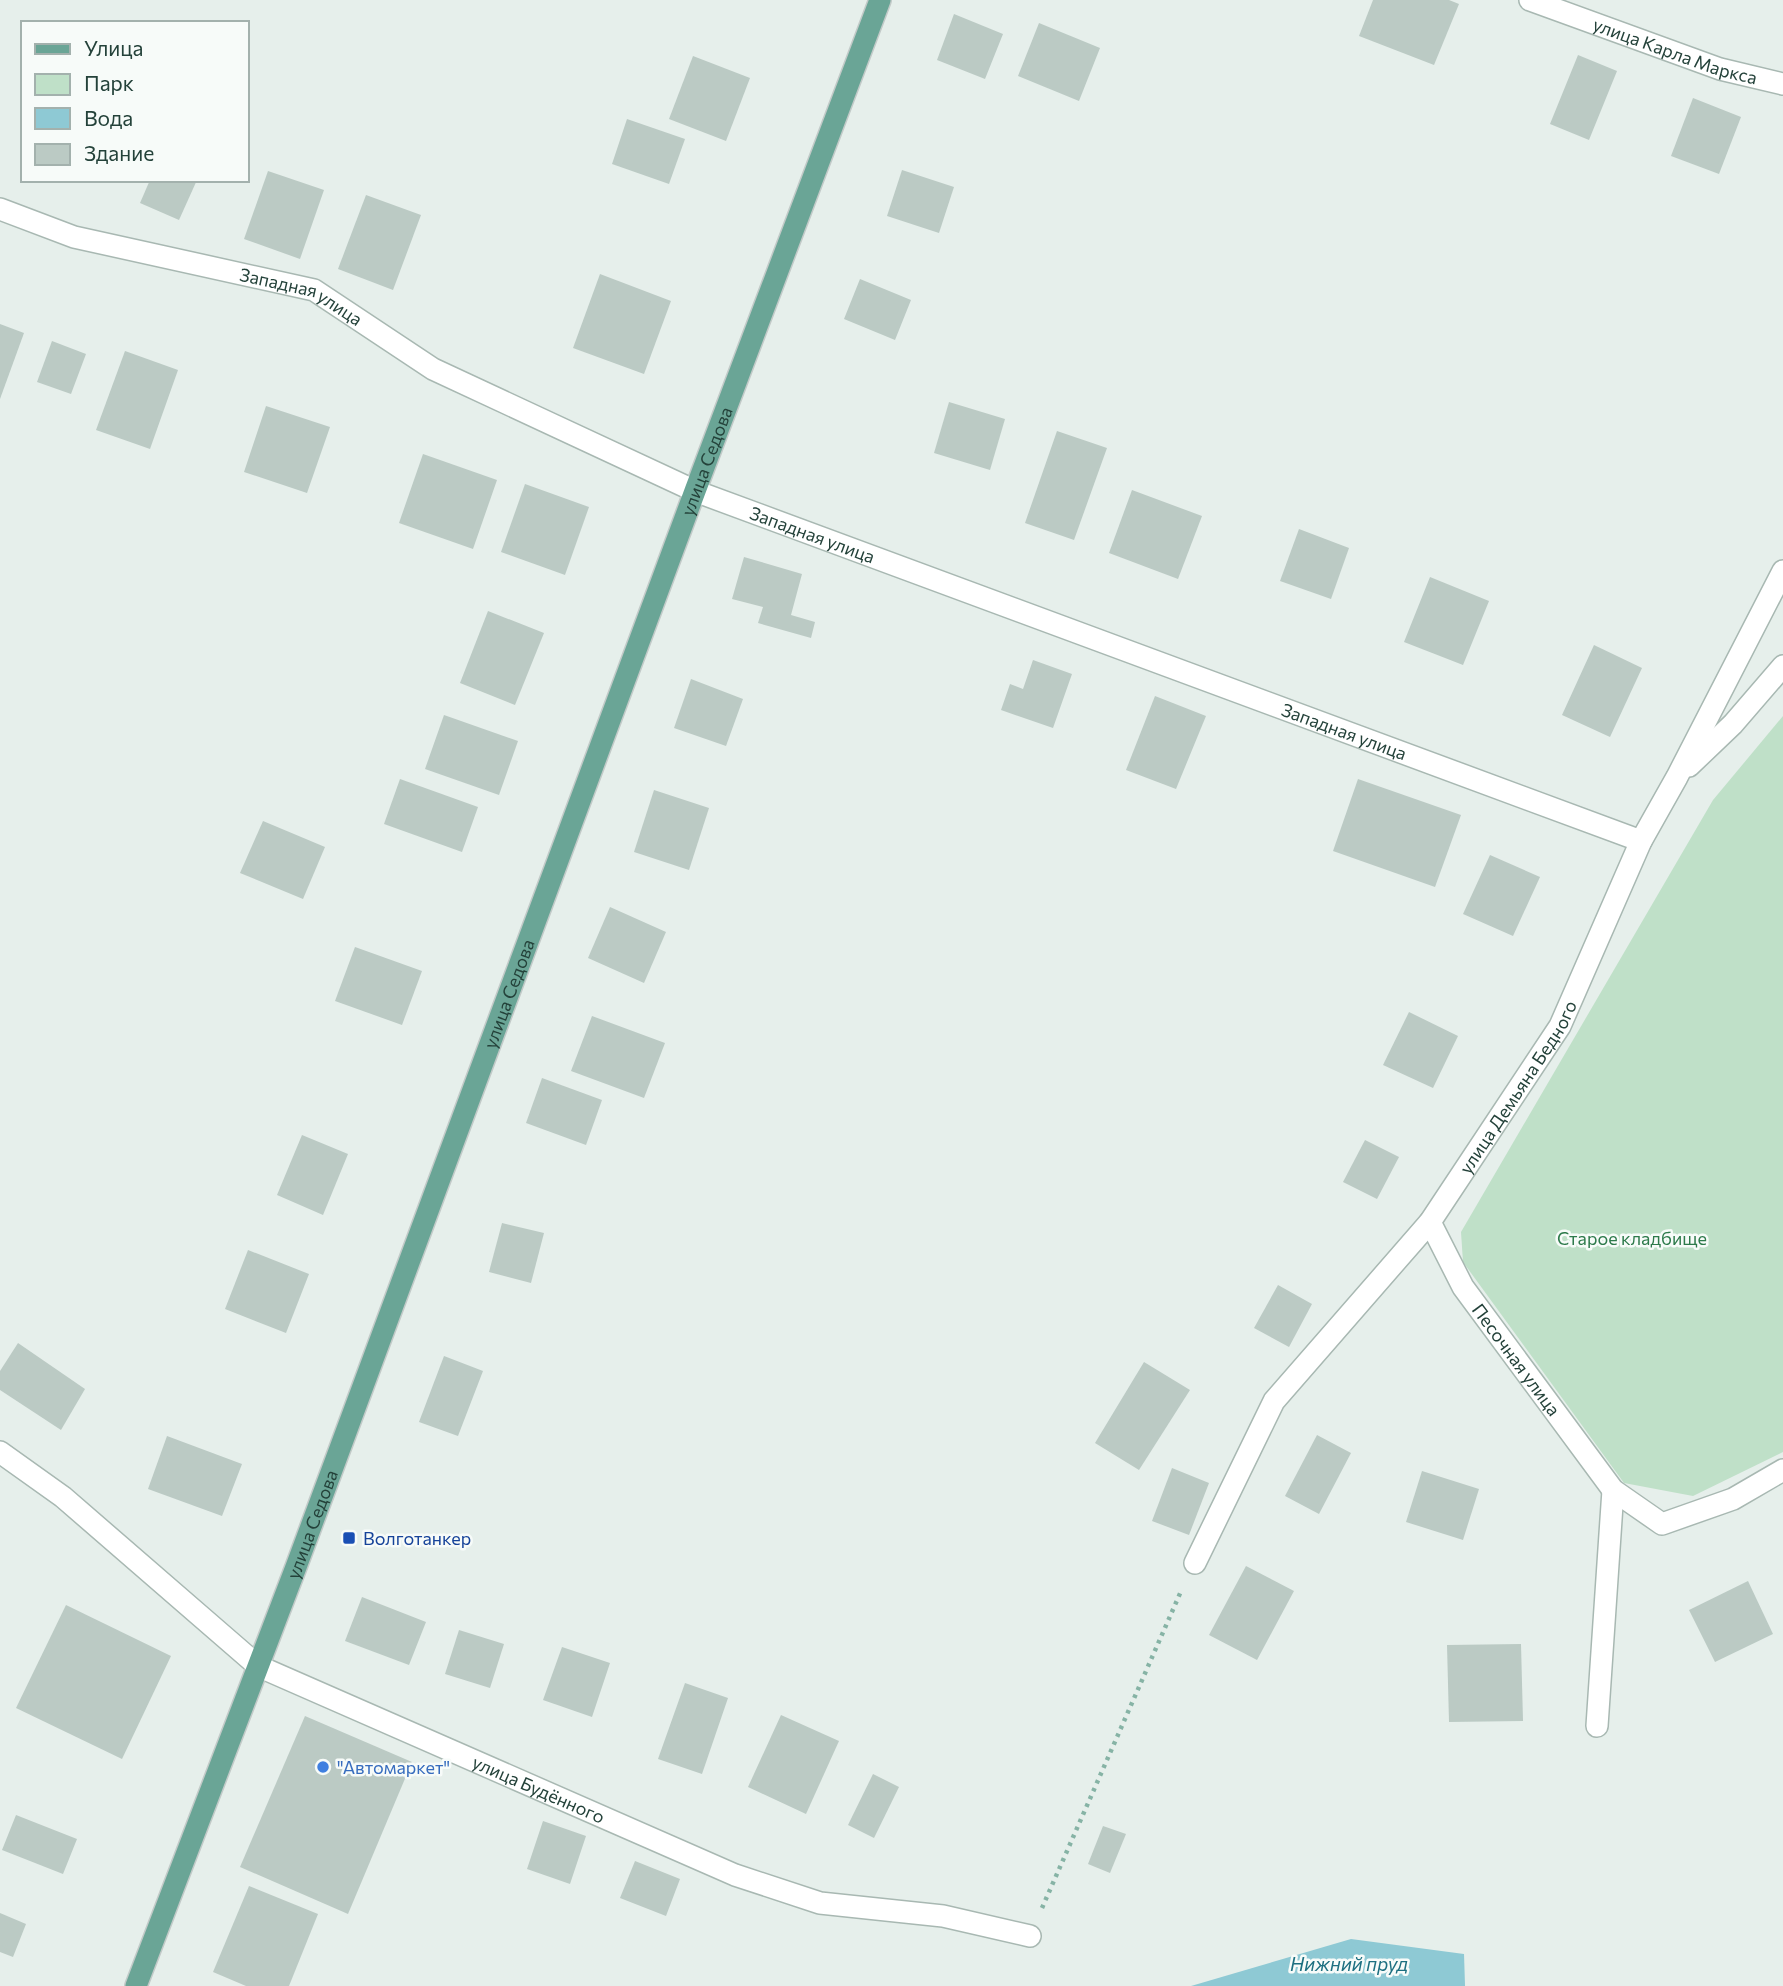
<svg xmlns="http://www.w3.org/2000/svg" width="1783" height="1986" viewBox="0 0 1783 1986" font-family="Commissioner,sans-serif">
	<rect width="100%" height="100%" fill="#e6efeb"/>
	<path fill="#bfe0c8" d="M1783,716V1452L1693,1496L1624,1483L1463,1262L1461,1232L1713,800Z"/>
	<path fill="#8ec9d4" d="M1351,1939L1464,1954L1465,1986H1191Z"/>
	<g fill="#bbcac4">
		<path d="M1373,0H1449L1459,4L1434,65L1359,36Z"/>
		<path d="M954,14L1003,34L985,79L937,60Z"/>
		<path d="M1039,23L1100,48L1079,101L1018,76Z"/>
		<path d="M1578,55L1617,71L1589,140L1550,124Z"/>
		<path d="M693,56L750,78L726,141L669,119Z"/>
		<path d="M1693,98L1741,117L1719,174L1671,156Z"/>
		<path d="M627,119L685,139L669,184L612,164Z"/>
		<path d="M902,170L954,187L939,233L887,216Z"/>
		<path d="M268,171L324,190L300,259L244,239Z"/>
		<path d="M150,180H197L179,220L140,203Z"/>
		<path d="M366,195L421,215L393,290L338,269Z"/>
		<path d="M600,274L671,301L644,374L573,348Z"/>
		<path d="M860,279L911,300L895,340L844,319Z"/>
		<path d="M0,324L24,333L0,399Z"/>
		<path d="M52,341L86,354L71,394L37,382Z"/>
		<path d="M125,351L178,370L150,449L96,430Z"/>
		<path d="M949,402L1005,419L990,470L934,453Z"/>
		<path d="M266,406L330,427L307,493L244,472Z"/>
		<path d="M1057,431L1107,448L1074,540L1025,523Z"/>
		<path d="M423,454L497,480L473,549L399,523Z"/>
		<path d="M525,484L589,507L565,575L501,552Z"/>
		<path d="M1132,490L1202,516L1178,579L1109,553Z"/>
		<path d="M1299,529L1349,548L1331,599L1280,581Z"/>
		<path d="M744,557L802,574L791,615L815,622L811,638L758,623L763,607L732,599Z"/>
		<path d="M1430,577L1489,601L1463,665L1404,642Z"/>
		<path d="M488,611L544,633L515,705L460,683Z"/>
		<path d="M1594,645L1642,668L1610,737L1562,715Z"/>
		<path d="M1033,660L1072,674L1053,728L1001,710L1010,684L1023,689Z"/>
		<path d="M691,679L743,699L726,746L674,728Z"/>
		<path d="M1155,696L1206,716L1176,789L1126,770Z"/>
		<path d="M444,715L518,741L499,795L425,769Z"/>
		<path d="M400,779L478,807L462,852L384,824Z"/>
		<path d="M1358,779L1461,815L1435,887L1333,851Z"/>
		<path d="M654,790L709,808L689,870L634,852Z"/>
		<path d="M263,821L325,847L303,899L240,873Z"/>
		<path d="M1490,855L1540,877L1513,936L1463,914Z"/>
		<path d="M610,907L666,932L644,983L588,958Z"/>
		<path d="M355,947L422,971L402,1025L335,1001Z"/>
		<path d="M1409,1012L1458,1036L1433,1088L1383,1065Z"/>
		<path d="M592,1016L665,1043L644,1098L571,1071Z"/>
		<path d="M542,1078L602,1100L586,1145L526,1123Z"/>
		<path d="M302,1135L348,1154L323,1215L277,1195Z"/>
		<path d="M1365,1140L1399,1157L1377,1199L1343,1182Z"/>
		<path d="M502,1223L544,1233L531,1283L489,1272Z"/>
		<path d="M248,1250L309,1274L286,1333L225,1309Z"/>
		<path d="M1278,1285L1312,1304L1289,1347L1254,1328Z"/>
		<path d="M18,1343L85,1389L61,1430L0,1390V1371Z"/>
		<path d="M444,1356L483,1371L458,1436L419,1422Z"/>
		<path d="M1144,1362L1190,1390L1139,1470L1095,1443Z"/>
		<path d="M1317,1435L1351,1453L1319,1514L1285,1496Z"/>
		<path d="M167,1436L242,1464L222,1516L148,1489Z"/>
		<path d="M1172,1468L1209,1483L1189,1535L1152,1521Z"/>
		<path d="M1422,1471L1479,1489L1463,1540L1406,1522Z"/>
		<path d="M1246,1566L1294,1591L1257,1660L1209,1635Z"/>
		<path d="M1748,1581L1773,1634L1715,1662L1689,1610Z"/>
		<path d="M362,1597L426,1622L409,1665L345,1641Z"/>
		<path d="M66,1605L171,1656L122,1759L16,1708Z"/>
		<path d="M459,1630L504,1644L490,1688L445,1674Z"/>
		<path d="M1521,1644L1523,1721L1449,1722L1447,1645Z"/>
		<path d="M562,1647L610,1663L592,1717L543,1700Z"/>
		<path d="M685,1683L728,1698L702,1774L658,1759Z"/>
		<path d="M781,1715L839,1741L806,1814L748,1787Z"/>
		<path d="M305,1716L412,1762L348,1914L240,1867Z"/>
		<path d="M873,1774L899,1787L874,1838L848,1825Z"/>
		<path d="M16,1815L77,1839L63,1874L2,1850Z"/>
		<path d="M543,1821L586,1836L570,1884L527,1869Z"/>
		<path d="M1103,1826L1126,1834L1110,1873L1088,1864Z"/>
		<path d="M635,1861L680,1879L666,1916L620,1898Z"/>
		<path d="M249,1886L318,1914L289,1986H246L213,1972Z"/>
		<path d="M0,1913L26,1924L13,1957L0,1952Z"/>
	</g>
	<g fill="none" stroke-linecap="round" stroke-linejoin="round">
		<g stroke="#a8b8b2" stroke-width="24">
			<g id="minor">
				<path id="s1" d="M1530,0L1720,69L1783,84"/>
				<path id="s2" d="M0,209L74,237L314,290L433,369L695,491L1641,841"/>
				<path d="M1689,766L1733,724L1783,666"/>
				<path id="s3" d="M1430,1222L1463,1287L1613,1490L1662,1524L1733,1499L1783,1470"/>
				<path id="s4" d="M0,1452L63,1497L258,1666L735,1875L820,1903L943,1916L1030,1936"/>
				<path id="s5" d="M1195,1563L1274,1401L1430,1222L1560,1026L1641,841L1677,777L1783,571"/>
				<path d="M1597,1726L1613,1490"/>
			</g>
		</g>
		<g stroke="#c2cac8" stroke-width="24">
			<g id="major">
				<path id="s6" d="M136,1986L296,1567L695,491L880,0"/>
			</g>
		</g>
		<path stroke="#86b3a5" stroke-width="4.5" stroke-dasharray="3.5 5" stroke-linecap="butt" d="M1042,1908L1182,1589"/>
		<use href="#minor" stroke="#fff" stroke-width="21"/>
		<use href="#major" stroke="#6aa596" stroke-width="21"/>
	</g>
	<rect fill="#1a4fb4" stroke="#f7fbf9" stroke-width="2.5" x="342" y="1531" width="14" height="14" rx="3.5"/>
	<circle fill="#3f7fe0" stroke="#f7fbf9" stroke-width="2.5" cx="323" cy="1767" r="7"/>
	<g text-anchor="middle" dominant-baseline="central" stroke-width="5" stroke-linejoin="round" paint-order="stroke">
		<g font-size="18" fill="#24423a" stroke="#f7fbf9">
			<text stroke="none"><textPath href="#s1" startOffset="154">улица Карла Маркса</textPath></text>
			<text stroke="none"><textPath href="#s2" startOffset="315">Западная улица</textPath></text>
			<text stroke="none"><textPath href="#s6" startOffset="1628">улица Седова</textPath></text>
			<text stroke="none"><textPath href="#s2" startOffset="882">Западная улица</textPath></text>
			<text stroke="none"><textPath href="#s2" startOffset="1449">Западная улица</textPath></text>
			<text stroke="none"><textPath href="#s6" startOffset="1060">улица Седова</textPath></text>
			<text stroke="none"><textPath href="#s5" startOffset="579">улица Демьяна Бедного</textPath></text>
			<text stroke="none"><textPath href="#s3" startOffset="163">Песочная улица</textPath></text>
			<text stroke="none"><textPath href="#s6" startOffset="494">улица Седова</textPath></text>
			<text stroke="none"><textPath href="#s4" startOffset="642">улица Будённого</textPath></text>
		</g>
		<g font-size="18" fill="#2d7a4b" stroke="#f7fbf9">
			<text x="1632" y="1238">Старое кладбище</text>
		</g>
		<g font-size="18" fill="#164399" stroke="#f7fbf9" text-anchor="start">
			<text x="363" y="1538">Волготанкер</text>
		</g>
		<g font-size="18" fill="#366cbe" stroke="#f7fbf9" text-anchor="start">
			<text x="337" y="1767">"Автомаркет"</text>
		</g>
		<g font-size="19" font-style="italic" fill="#1c6f80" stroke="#f7fbf9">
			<text x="1349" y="1963">Нижний пруд</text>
		</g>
	</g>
	<rect x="21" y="21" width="228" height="161" fill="#f7fbf9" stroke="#a3b1ad" stroke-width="2"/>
	<rect x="35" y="44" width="35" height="10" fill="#6aa596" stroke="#a3b1ad" stroke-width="2"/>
	<text x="84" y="56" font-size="21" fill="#24423a">Улица</text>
	<rect x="35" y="74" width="35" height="21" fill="#bfe0c8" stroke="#a3b1ad" stroke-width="2"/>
	<text x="84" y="91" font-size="21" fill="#24423a">Парк</text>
	<rect x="35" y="108" width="35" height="21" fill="#8ec9d4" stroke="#a3b1ad" stroke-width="2"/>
	<text x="84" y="126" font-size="21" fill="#24423a">Вода</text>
	<rect x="35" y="144" width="35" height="21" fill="#bbcac4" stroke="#a3b1ad" stroke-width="2"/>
	<text x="84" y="161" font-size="21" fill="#24423a">Здание</text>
</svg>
